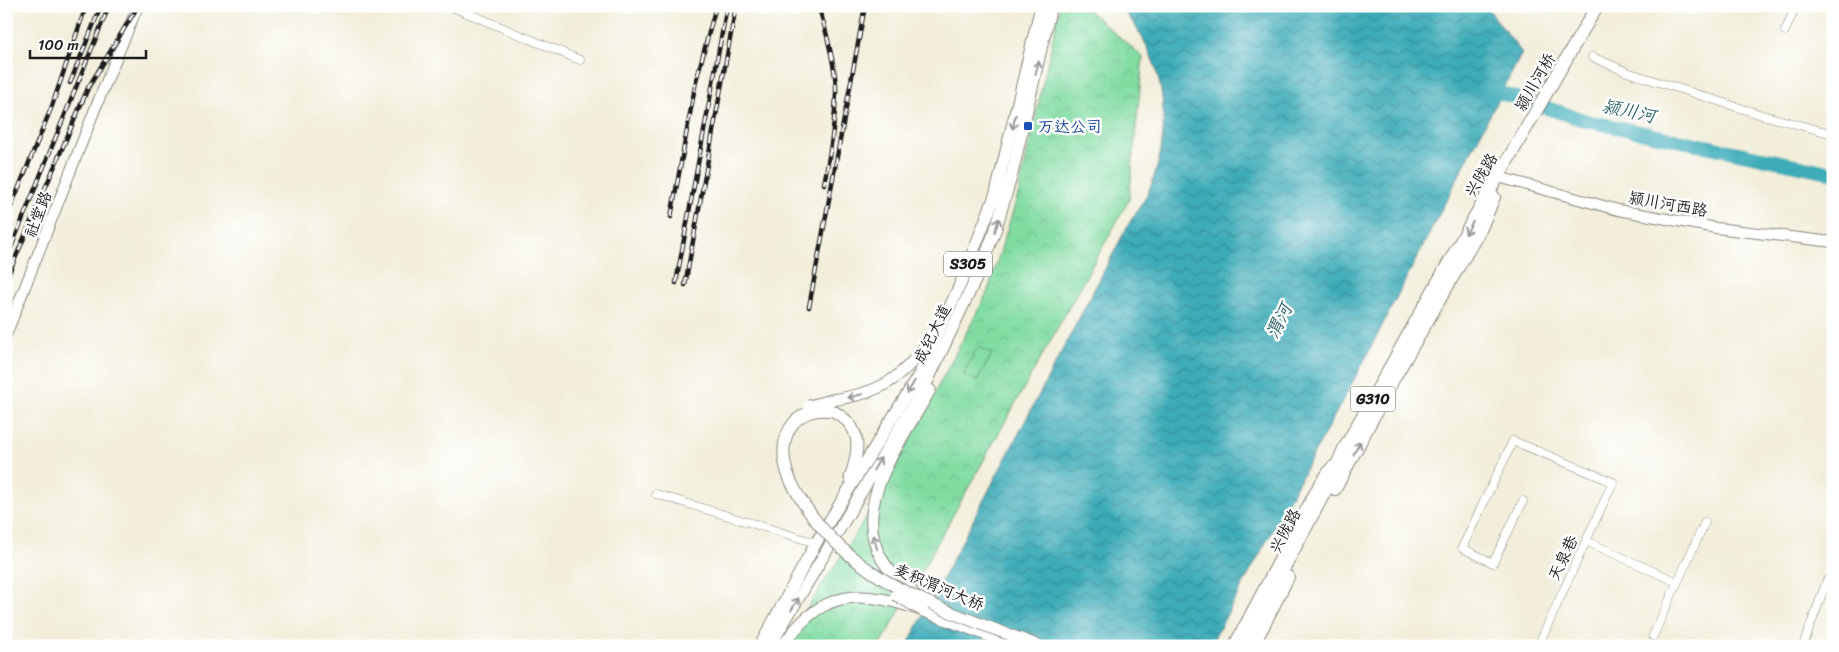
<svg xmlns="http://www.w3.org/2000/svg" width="1839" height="652" viewBox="0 0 1839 652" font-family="Sriracha,'LXGW WenKai TC',sans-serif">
	<defs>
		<pattern id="park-crowns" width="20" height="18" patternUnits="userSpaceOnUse" patternTransform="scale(1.25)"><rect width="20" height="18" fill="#81dca2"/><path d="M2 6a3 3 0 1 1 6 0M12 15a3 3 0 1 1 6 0" fill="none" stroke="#6fbc8b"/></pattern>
		<pattern id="water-waves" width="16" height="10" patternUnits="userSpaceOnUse" patternTransform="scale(1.25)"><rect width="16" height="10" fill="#3cacb8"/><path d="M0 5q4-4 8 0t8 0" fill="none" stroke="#328b95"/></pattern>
	</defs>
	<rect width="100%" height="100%" fill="#fff"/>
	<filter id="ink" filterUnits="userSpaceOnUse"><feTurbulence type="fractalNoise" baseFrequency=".02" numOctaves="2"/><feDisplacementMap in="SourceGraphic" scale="10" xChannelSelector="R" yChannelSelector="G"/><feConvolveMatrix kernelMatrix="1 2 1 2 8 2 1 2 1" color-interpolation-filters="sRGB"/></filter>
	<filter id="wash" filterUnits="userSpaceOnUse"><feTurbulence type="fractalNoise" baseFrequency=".0096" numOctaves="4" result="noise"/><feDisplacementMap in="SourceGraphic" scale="20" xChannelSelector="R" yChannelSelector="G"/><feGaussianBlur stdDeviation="1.12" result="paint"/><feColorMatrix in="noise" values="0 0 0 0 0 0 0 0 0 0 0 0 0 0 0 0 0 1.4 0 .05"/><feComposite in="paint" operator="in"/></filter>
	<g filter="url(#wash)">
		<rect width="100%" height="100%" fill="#f2eeda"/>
		<path fill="url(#park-crowns)" stroke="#4e7c5f" d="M1060,6H1083L1143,57L1129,200L880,646H783L885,488L987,293L1018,195Z"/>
		<path fill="#81dca2" stroke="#4e7c5f" d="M978,347L992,354L977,381L963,374Z"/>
		<path fill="url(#water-waves)" stroke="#2c646a" d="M1120,6H1486L1522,53L1363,363L1210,646H907L1128,225C1136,212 1146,199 1151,185C1175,123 1164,56 1120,6Z"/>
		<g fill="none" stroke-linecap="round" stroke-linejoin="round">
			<path stroke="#3cacb8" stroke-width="14" d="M1485,88L1587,121L1833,173"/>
		</g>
	</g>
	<g filter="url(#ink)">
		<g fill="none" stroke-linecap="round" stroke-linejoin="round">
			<g stroke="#87857b" stroke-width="9">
				<g id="minor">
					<path d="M450,6L580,60"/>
					<path d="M1785,31L1796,6"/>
					<path d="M1592,57L1627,72L1762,115L1833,134"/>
					<path d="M656,494L816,543"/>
					<path d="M1523,501L1493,563L1462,548L1513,441L1613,482L1538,646"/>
					<path d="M1586,541L1677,582"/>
					<path d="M1653,636L1705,522"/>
					<path d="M1803,646L1827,580"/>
				</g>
			</g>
			<g stroke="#87857b" stroke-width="12">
				<g id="secondary">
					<path d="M1502,178L1618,210L1716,228L1833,242"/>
					<path d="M6,335L97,104L138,6"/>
				</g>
			</g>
			<g stroke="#87857b" stroke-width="13">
				<g id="primary">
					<path d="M832,400C879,393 900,381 928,342"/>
					<path d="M833,411C863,427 860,449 850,478"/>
					<path d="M913,592C829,531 893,456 930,390"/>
					<path d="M760,646L816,543L920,373L963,278L996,193L1041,6"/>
					<path d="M770,646L928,380L980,270L996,228L1012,174L1051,6"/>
					<path d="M783,646C826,580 873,592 937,616C963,626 990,636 1016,646"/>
					<path d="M1234,646L1318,487L1332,467"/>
				</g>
			</g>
			<g stroke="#87857b" stroke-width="14">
				<g id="trunk">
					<path d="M1335,489L1394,378L1481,228L1494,197"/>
					<path d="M1242,646L1327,488L1344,449L1474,218L1597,6"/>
					<path d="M1253,646L1288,577"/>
				</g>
			</g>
			<use href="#minor" stroke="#fff" stroke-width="8"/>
			<use href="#secondary" stroke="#fff" stroke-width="10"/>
			<use href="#primary" stroke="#fff" stroke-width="11"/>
			<use href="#trunk" stroke="#fff" stroke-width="12"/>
			<g stroke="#1c1c1c" stroke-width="4.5">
				<g id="rail">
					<path d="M818,6C825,24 837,74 836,93C835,123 830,154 824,184"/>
					<path d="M70,83L101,6"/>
					<path d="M671,217L696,81L716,6"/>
					<path d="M6,219L52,106L86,6"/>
					<path d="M6,260L109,6"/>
					<path d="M6,280L88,88L138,6"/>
					<path d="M676,283L727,6"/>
					<path d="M685,285L736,6"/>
					<path d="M809,307L865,6"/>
				</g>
			</g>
			<use href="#rail" stroke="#fff" stroke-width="2.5" stroke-dasharray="8" stroke-linecap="butt"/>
			<g stroke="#87857b" stroke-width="13" stroke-linecap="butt">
				<g id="primary-bridge">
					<path d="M809,406L832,400"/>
					<path d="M833,411C816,408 799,413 790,428C778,450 785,473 797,493C850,585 947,610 1039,646"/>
					<path d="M896,595L923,611"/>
				</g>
			</g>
			<use href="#primary-bridge" stroke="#fff" stroke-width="11"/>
		</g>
		<defs><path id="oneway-shaft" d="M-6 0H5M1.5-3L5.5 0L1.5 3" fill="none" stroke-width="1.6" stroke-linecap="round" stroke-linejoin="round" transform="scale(1.25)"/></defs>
		<g stroke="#999">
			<use href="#oneway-shaft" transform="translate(1037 68) rotate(-77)"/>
			<use href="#oneway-shaft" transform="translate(1014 122) rotate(103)"/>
			<use href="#oneway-shaft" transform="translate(997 225) rotate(-72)"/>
			<use href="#oneway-shaft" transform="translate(1469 228) rotate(119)"/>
			<use href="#oneway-shaft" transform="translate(911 387) rotate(121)"/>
			<use href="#oneway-shaft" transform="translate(855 396) rotate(167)"/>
			<use href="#oneway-shaft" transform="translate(1357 448) rotate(-62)"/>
			<use href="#oneway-shaft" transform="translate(877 464) rotate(-59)"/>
			<use href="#oneway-shaft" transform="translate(875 542) rotate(-107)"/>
			<use href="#oneway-shaft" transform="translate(795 604) rotate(-60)"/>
		</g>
	</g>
	<rect fill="#1a4fb4" stroke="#fff" stroke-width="2" x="1023" y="121" width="10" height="10" rx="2.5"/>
	<g text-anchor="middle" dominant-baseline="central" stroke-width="5" stroke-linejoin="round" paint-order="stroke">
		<g fill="#fff" stroke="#606060" stroke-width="1">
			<rect x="944" y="251.5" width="48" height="25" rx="4"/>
			<rect x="1350.5" y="386.5" width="45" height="25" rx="4"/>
		</g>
		<g font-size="15" font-weight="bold" fill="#1c1c1c">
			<text x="968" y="264">S305</text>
			<text x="1373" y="399">G310</text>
		</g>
		<g font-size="16" fill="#1c1c1c" stroke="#fff">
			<text transform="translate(1535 82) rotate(-60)">颍川河桥</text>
			<text transform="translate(1481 175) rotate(-59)">兴陇路</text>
			<text transform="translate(1668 204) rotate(10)">颍川河西路</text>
			<text transform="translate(38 214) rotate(-69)">社堂路</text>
			<text transform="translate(932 334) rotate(-64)">成纪大道</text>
			<text transform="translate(1285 531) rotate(-62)">兴陇路</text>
			<text transform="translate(1563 558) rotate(-65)">天泉巷</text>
			<text transform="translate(939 587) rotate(23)">麦积渭河大桥</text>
		</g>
		<g font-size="16" fill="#164399" stroke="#fff" text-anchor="start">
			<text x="1038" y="126">万达公司</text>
		</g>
		<g font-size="18" font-style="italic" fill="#2c646a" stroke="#fff">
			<text transform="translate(1629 111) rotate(12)">颍川河</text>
			<text transform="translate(1279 321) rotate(-64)">渭河</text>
		</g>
	</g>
	<rect width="1839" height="652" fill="none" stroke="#fff" stroke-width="25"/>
	<path d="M30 50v8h116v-8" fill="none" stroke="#1c1c1c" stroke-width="2.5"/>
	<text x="38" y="50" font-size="15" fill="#1c1c1c" stroke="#ffffff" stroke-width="4" paint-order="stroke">100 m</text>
</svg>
